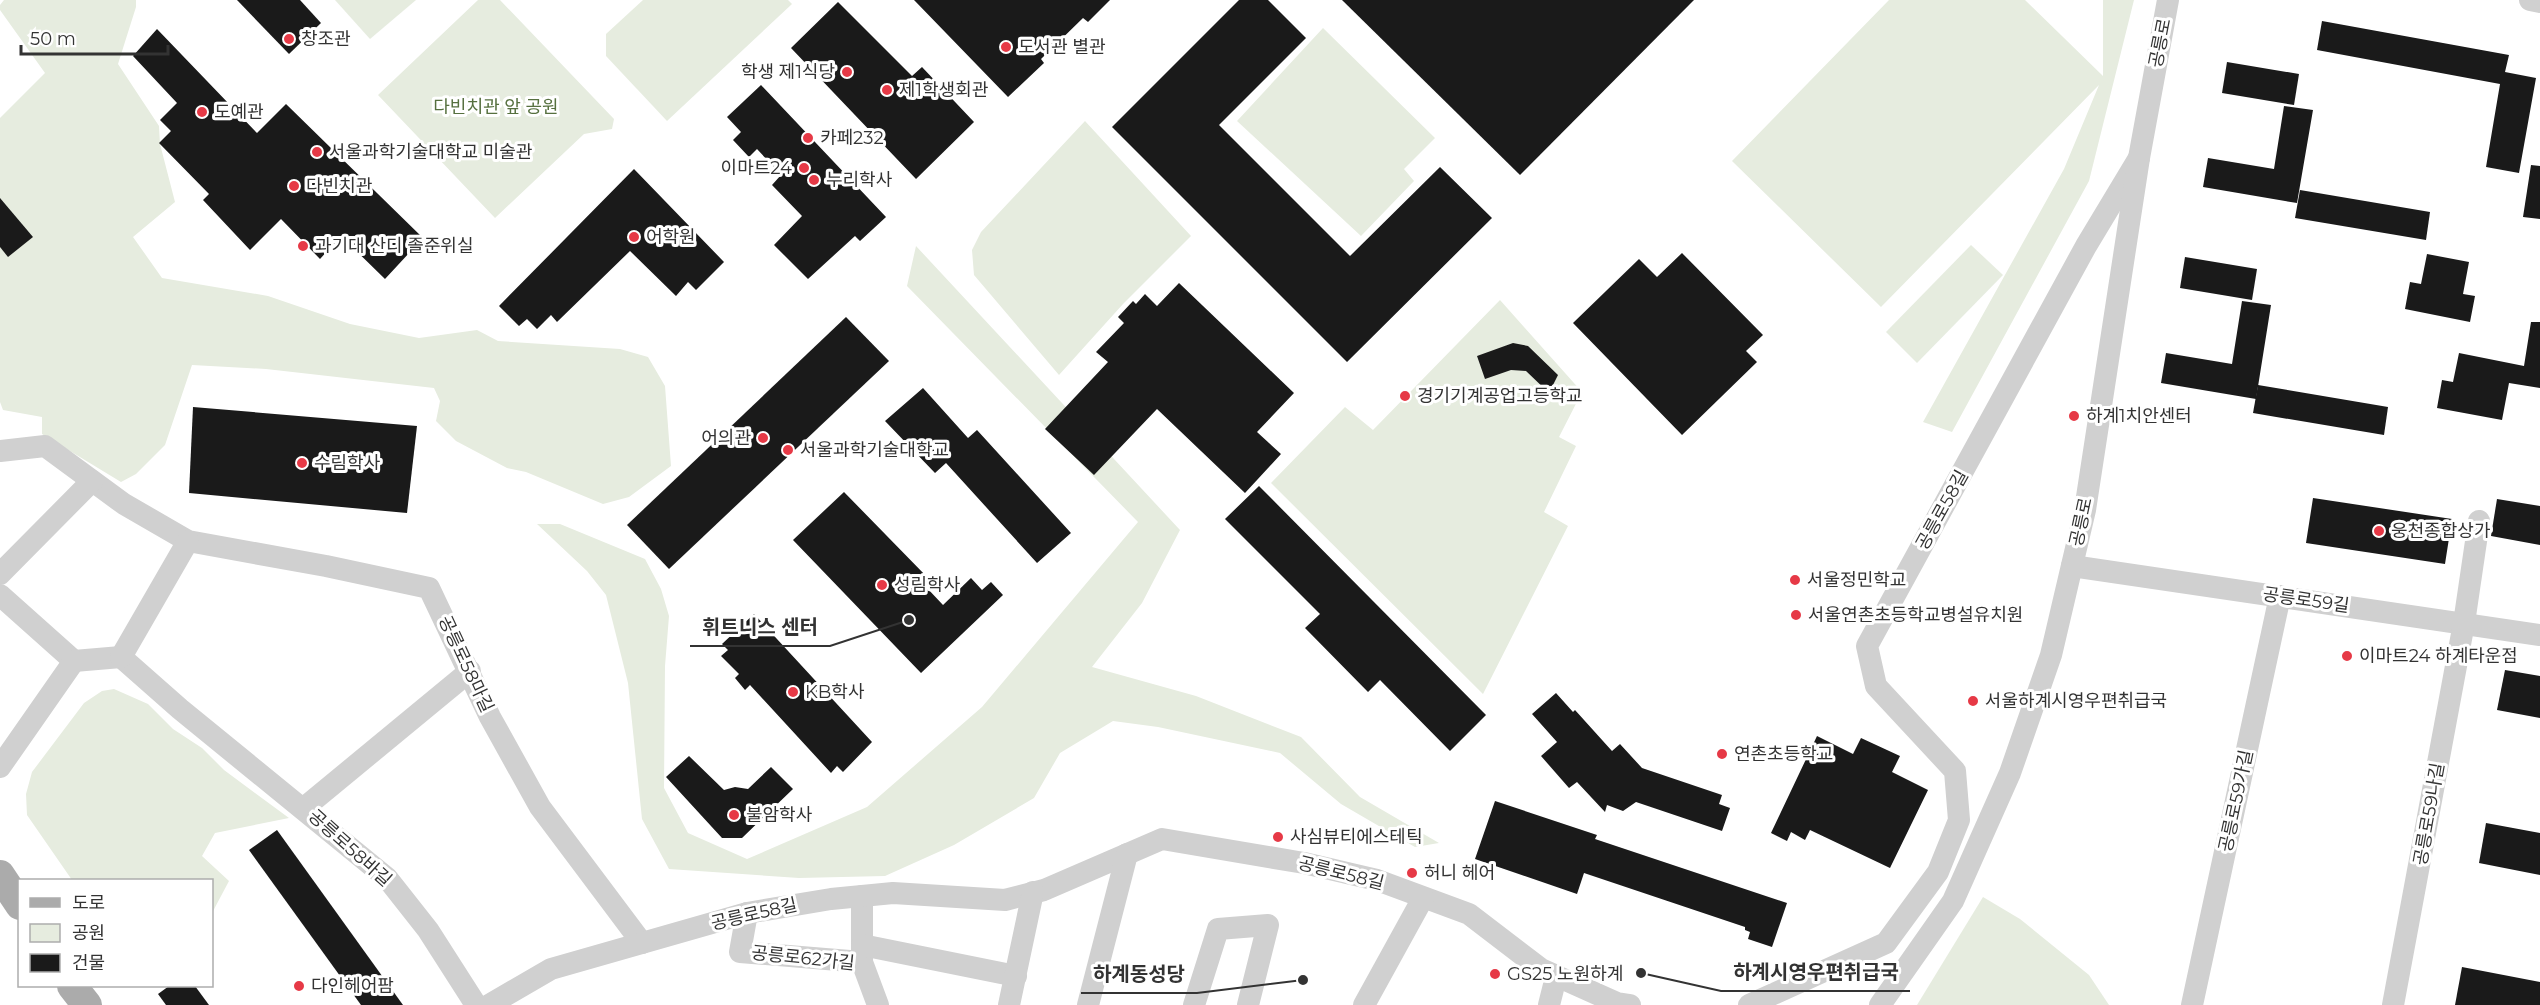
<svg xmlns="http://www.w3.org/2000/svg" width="2540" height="1005" viewBox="0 0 2540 1005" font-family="Montserrat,'Noto Sans KR',sans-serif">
	<rect width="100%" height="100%" fill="#fff"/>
	<g fill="#e6ecdf">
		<path d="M4,0H136V7L118,64L159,126L160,144L175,202L133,237L162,278L268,296L350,324L419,338L477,330L498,341L620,349L648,357L665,386L671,466L629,497L603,504L526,472L507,468L456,441L436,421L440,401L434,388L266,369L192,365L165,445L136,474L121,482L42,434V417L3,410L0,402V118L45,73L0,10V5Z"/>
		<path d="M335,0H416L370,39Z"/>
		<path d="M478,0H500L614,119L612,129L584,134L495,218L378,95Z"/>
		<path d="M643,0H788L792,4L667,121L606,56V34Z"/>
		<path d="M1889,0H2025L2103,76V0H2134L2089,181L1952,432L1923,422L2064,169L2099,85L1881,307L1732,161Z"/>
		<path d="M1323,28L1435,138L1404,169L1414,181L1361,236L1237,121Z"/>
		<path d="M1085,121L1191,236L1123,304L1059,375L974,275L972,250L981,232Z"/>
		<path d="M1971,245L2003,275L1917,363L1886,332Z"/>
		<path d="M916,246L1180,530L1142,603L1092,667L1196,696L1301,737L1360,797L1439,843L1415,847L1341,804L1280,753L1158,727L1113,721L1060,753L1034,798L954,845L885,876L799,878L669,869L642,819L628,683L606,595L587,571L537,524H560L645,559L661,589L669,616L665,666L664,788L688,833L747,859L867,807L982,707L1138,522L907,286Z"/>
		<path d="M1500,300L1582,392L1559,437L1576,446L1544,512L1568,526L1483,694L1271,483L1345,407L1373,430Z"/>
		<path d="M114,689L148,704L173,729L202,748L224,770L289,818L215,833L202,856L229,881L212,913V880H72L27,815L26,794L32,772L84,703L102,691Z"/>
		<path d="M1983,897L2020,919L2089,975L2109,1005H1917Z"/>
	</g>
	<g fill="#1a1a1a">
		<path d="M237,0H300L321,23L289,54Z"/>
		<path d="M914,0H1110L1088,22L1083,18L1041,59L1044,63L1008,97Z"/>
		<path d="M1239,0H1268L1306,38L1219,125L1350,256L1440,167L1492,218L1347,362L1112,127Z"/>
		<path d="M1342,0H1694L1520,175Z"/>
		<path d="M838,2L912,76L922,67L974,122L916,179L791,48Z"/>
		<path d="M2322,21L2509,55L2505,72L2536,78L2519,173L2486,167L2500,84L2317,50Z"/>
		<path d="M157,29L257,133L286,104L423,238L385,279L341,236L320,259L281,219L250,250L203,200L209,194L159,143L171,131L160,120L177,103L133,56Z"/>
		<path d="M2227,62L2299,74L2294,105L2222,93Z"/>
		<path d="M761,85L886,217L860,241L855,236L808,279L774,245L802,216L772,185L781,175L757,149L749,157L733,140L741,132L727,117Z"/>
		<path d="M2284,106L2313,110L2297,203L2203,187L2208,158L2274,169Z"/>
		<path d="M2531,165L2540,166V219L2523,217Z"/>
		<path d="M634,169L724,262L696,290L688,282L676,296L630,251L557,322L551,315L537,329L527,319L519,326L499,306Z"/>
		<path d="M2300,190L2430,212L2426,240L2295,218Z"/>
		<path d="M0,198L33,237L8,257L0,247Z"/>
		<path d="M1682,253L1763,335L1746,351L1757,362L1682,435L1573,323L1639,259L1657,277Z"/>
		<path d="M2427,254L2469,262L2463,294L2475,296L2470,322L2405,309L2410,282L2421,284Z"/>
		<path d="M2185,257L2257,269L2252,300L2180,288Z"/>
		<path d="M1179,283L1294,393L1257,432L1281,454L1245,493L1157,409L1094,475L1045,429L1108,362L1096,352L1124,323L1118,317L1133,301L1136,304L1145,294L1157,306Z"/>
		<path d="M2242,301L2271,305L2256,399L2161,383L2166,353L2232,364Z"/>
		<path d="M846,317L889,361L669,569L627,525Z"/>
		<path d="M2531,322H2540V388L2509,383L2502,420L2437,408L2442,380L2453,382L2459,353L2524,366Z"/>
		<path d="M1513,343L1528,346L1558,375L1549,393L1526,371L1511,370L1485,379L1477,356Z"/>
		<path d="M2258,385L2388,407L2384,435L2253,413Z"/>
		<path d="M923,388L968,438L977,430L1071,533L1037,563L946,463L935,473L885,421Z"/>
		<path d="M193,407L417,426L407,513L189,493Z"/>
		<path d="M1259,486L1486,715L1450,751L1380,680L1368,692L1305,628L1320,614L1225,519Z"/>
		<path d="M844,492L928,578L927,588L943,605L971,578L982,590L991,582L1003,595L921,673L793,540Z"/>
		<path d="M2313,498L2452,519L2445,564L2306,543Z"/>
		<path d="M2497,499L2540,506V545L2491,536Z"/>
		<path d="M754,614L872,742L843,772L837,766L831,773L750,685L745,690L735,678L739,674L721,656L728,650L722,644Z"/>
		<path d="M2505,670L2540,676V718L2497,710Z"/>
		<path d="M1556,693L1573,712L1575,710L1612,751L1620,744L1642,768L1722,795L1719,804L1730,808L1722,831L1636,802L1623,811L1607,805L1605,812L1577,782L1569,788L1541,756L1557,742L1532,714Z"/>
		<path d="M1817,736L1853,754L1861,738L1900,756L1892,772L1928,790L1890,868L1810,830L1805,840L1791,832L1787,841L1771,833Z"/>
		<path d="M689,756L724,790L735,787L748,789L771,767L793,789L742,838H722L666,777Z"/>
		<path d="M1495,801L1597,835L1595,839L1787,903L1772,947L1748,939L1750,932L1745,930V927L1584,873L1577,894L1475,859Z"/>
		<path d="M2486,823L2540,833V875L2479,863Z"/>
		<path d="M277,830L403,1005H361L249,850Z"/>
		<path d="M2462,967L2540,982V1005H2455Z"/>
		<path d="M169,986H195L209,1005H166L158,994Z"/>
	</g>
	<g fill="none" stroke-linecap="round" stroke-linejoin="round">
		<g stroke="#d0d0d0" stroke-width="22">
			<path d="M2530,0L2540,2"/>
			<path d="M0,451L45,446L124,504L188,541L326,566L429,588L490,717L540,807L642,943"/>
			<path d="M2072,566L2540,635"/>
			<path d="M0,574L92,481"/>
			<path d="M0,595L74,661L121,657"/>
			<path d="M121,657L180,709L387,878L428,930L476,1005"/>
			<path d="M121,657L188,541"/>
			<path d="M0,767L74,661"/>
			<path d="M304,808L470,671"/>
			<path d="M862,896V960"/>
			<path d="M747,913L740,952L862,962L878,1005"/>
			<path d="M862,945L1016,976"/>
			<path d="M489,1005L551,969L747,913L831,899L893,893L1005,900L1044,890L1162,839L1304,863L1377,880L1469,914L1541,969L1617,1003L1630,1005"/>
			<path d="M1009,1005L1033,892"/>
			<path d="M1088,1005L1127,854"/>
			<path d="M1194,1005L1218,929L1268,925L1248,1005"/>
			<path d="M1364,1005L1423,898"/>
			<path d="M1549,1005L1556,977"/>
			<path d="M1749,1005L1886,943L1938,872L1959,820L1955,771L1876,686L1867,646L2086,246L2139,158"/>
			<path d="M1880,1005L1953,901L2010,773L2051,655L2085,510L2139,158L2168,0"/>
			<path d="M2192,1005L2280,596"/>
			<path d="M2393,1005L2464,623L2479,521"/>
		</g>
		<g stroke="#ababab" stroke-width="30">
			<path d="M0,875L20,905"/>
			<path d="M72,986L87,1005"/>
		</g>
	</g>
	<g fill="#e63946" stroke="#fff" stroke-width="2">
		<circle cx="289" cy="39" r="6"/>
		<circle cx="1006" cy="47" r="6"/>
		<circle cx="847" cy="72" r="6"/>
		<circle cx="887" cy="90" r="6"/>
		<circle cx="202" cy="112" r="6"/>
		<circle cx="808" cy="138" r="6"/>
		<circle cx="317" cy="152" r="6"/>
		<circle cx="804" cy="168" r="6"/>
		<circle cx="814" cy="180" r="6"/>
		<circle cx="294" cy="186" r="6"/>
		<circle cx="634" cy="237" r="6"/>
		<circle cx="303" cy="246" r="6"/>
		<circle cx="1405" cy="396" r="6"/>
		<circle cx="2074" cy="416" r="6"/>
		<circle cx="763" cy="438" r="6"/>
		<circle cx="788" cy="450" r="6"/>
		<circle cx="302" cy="463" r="6"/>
		<circle cx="2379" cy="531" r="6"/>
		<circle cx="1795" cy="580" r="6"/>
		<circle cx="882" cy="585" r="6"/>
		<circle cx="1796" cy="615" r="6"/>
		<circle cx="2347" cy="656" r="6"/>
		<circle cx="793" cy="692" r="6"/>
		<circle cx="1973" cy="701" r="6"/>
		<circle cx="1722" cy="754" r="6"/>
		<circle cx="734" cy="815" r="6"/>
		<circle cx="1278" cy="837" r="6"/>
		<circle cx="1412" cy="873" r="6"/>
		<circle cx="1495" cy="974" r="6"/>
		<circle cx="299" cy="986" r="6"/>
	</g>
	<g text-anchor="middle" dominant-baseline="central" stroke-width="6" stroke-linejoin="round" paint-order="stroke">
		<g font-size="18" fill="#333" stroke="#fff" text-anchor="start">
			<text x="301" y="39">창조관</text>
			<text x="1018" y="47">도서관 별관</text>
			<text x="835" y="72" text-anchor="end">학생 제1식당</text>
			<text x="899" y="90">제1학생회관</text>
			<text x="214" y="112">도예관</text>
			<text x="820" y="138">카페232</text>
			<text x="329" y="152">서울과학기술대학교 미술관</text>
			<text x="792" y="168" text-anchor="end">이마트24</text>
			<text x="826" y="180">누리학사</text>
			<text x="306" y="186">다빈치관</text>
			<text x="646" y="237">어학원</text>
			<text x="315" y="246">과기대 산디 졸준위실</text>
			<text x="1417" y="396">경기기계공업고등학교</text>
			<text x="2086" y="416">하계1치안센터</text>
			<text x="751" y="438" text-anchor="end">어의관</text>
			<text x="800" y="450">서울과학기술대학교</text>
			<text x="314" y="463">수림학사</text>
			<text x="2391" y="531">웅천종합상가</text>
			<text x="1807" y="580">서울정민학교</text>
			<text x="894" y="585">성림학사</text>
			<text x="1808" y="615">서울연촌초등학교병설유치원</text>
			<text x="2359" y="656">이마트24 하계타운점</text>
			<text x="805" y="692">KB학사</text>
			<text x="1985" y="701">서울하계시영우편취급국</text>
			<text x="1734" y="754">연촌초등학교</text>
			<text x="746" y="815">불암학사</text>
			<text x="1290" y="837">사심뷰티에스테틱</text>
			<text x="1424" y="873">허니 헤어</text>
			<text x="1507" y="974">GS25 노원하계</text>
			<text x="311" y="986">다인헤어팜</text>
		</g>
		<g font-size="18" fill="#333" stroke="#fff">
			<text transform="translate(2160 43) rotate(-79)">공릉로</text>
			<text transform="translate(1942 510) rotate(-61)">공릉로58길</text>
			<text transform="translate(2081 522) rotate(-78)">공릉로</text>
			<text transform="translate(2306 600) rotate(8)">공릉로59길</text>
			<text transform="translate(466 664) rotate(65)">공릉로58마길</text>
			<text transform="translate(2236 801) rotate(-78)">공릉로59가길</text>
			<text transform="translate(2429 814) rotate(-80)">공릉로59나길</text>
			<text transform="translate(350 848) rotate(42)">공릉로58바길</text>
			<text transform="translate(1341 873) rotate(14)">공릉로58길</text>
			<text transform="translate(754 914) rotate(-13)">공릉로58길</text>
			<text transform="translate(803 958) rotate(6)">공릉로62가길</text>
		</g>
		<g font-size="18" fill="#56703f" stroke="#fff">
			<text x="496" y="107">다빈치관 앞 공원</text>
		</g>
	</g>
	<path fill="none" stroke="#333" stroke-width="2" d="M909 620L830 646H690M1641 973L1721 991H1910M1303 980L1197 993H1081"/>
	<g fill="#333" stroke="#fff" stroke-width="2">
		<circle cx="909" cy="620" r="6"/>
		<circle cx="1641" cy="973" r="6"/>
		<circle cx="1303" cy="980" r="6"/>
	</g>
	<g font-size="20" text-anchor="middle" font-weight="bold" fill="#333" stroke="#fff" stroke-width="6" stroke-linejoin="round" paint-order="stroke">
		<text x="760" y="634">휘트니스 센터</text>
		<text x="1816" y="979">하계시영우편취급국</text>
		<text x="1139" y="981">하계동성당</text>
	</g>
	<rect x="18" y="879" width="195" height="108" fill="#ffffff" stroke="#adadad" stroke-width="1.5"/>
	<rect x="30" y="898" width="30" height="9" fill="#ababab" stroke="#adadad" stroke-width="1.5"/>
	<text x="72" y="909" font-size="18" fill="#333333">도로</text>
	<rect x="30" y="924" width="30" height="18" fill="#e6ecdf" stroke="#adadad" stroke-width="1.5"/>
	<text x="72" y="939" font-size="18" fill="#333333">공원</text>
	<rect x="30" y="954" width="30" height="18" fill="#1a1a1a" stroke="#adadad" stroke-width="1.5"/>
	<text x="72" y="969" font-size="18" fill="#333333">건물</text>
	<path d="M21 45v9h147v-9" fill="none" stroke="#333333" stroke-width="3"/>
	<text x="30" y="45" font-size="18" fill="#333333" stroke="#ffffff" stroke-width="4.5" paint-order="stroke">50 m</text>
</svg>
